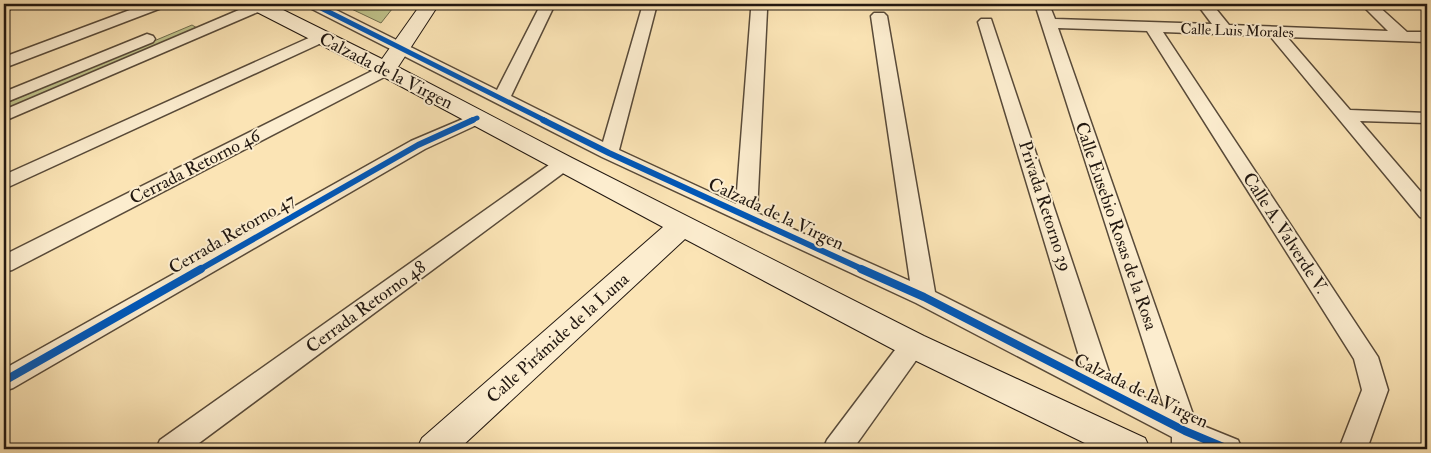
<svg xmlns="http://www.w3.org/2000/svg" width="1431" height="453" viewBox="0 0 1431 453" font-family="'IM FELL Double Pica',serif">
	<rect width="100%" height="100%" fill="#fbe4b5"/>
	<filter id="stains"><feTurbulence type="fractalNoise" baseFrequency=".004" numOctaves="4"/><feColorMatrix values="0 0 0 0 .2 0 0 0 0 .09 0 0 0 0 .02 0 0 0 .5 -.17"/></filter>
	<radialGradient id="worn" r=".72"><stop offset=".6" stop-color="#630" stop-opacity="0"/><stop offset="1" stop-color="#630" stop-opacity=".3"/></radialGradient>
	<g fill="#c0c48c" stroke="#706e4e">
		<path d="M341,4H396L381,23Z"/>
		<path d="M192,25L199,29L4,111V104Z"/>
	</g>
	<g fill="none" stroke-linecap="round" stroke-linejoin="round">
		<g stroke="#584a39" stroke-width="3">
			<g id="street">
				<path d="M4,4H15L9,10L4,11Z"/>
				<path d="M146,4H166L164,7L4,68V57Z"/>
				<path d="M253,4H266L267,6L265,9L4,121V110Z"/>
				<path d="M306,4H324L497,90L541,4H555L511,96L603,142L643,4H657L619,150L736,204L751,10L754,7H764L767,10L757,213L910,281L871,16L874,13H884L887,16L935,292L1082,366L978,22L981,19H991L1112,381L1164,407L1035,4H1049L1055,19L1212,24L1197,4H1212L1229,25L1388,31L1361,4H1376L1407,32H1427V42L1287,37L1350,110L1427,113V123L1360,121L1427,199V219L1420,217L1270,36L1163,32L1378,357L1388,390L1367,449H1339L1362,390L1354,359L1147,31L1058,28L1196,423L1238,440L1242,449H1172V437L916,303L602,157L308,7Z"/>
				<path d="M322,32L328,34L330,37L328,40L4,189V175Z"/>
				<path d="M147,34L153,36L155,39L153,42L4,103V92Z"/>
				<path d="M386,64L392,65L394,69L392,73L12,270L4,272V255Z"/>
				<path d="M477,113L483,114L486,118L483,122L425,149L13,388L4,391V369L411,141Z"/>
				<path d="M563,158L570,160L573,164L570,168L191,449H156L160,440L556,160Z"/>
				<path d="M913,335L922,338L925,345L922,352L853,449H823L827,440L904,338Z"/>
			</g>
		</g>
		<g stroke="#211710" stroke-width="2">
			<path id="secondary" d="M246,4H271L382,59L421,4H439L398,67L572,158L924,336L1145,438L1150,449H1097L902,354L685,239L459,449H417L422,438L663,227L378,74L249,8Z"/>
		</g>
		<use href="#street" fill="#fcedcf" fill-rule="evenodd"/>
		<use href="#secondary" fill="#fcedcf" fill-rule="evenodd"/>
		<g stroke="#fcedcf" stroke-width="8">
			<g id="cycleway-far2">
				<path d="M313,4L546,121"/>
				<path d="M470,121L477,118"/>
			</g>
		</g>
		<g stroke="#fcedcf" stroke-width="9">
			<g id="cycleway-far1">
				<path d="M543,120L609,153L864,270"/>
				<path d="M199,270L418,145L473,120"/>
			</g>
		</g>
		<g stroke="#fcedcf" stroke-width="11">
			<g id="cycleway">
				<path d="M861,269L924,297L1185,431L1228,449"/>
				<path d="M4,381L201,269"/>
			</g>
		</g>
		<use href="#cycleway-far2" stroke="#0057b8" stroke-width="5"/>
		<use href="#cycleway-far1" stroke="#0057b8" stroke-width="6"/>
		<use href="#cycleway" stroke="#0057b8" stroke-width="8"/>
	</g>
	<g text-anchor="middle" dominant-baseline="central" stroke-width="4" stroke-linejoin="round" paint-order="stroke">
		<g font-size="15" fill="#211710" stroke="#fcedcf">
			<text transform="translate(1237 31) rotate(2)">Calle Luis Morales</text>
		</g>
		<g font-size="18" fill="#211710" stroke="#fcedcf">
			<text transform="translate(386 71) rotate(27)">Calzada de la Virgen</text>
			<text transform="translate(195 167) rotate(-27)">Cerrada Retorno 46</text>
			<text transform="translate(1045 206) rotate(72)">Privada Retorno 39</text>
			<text transform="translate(776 214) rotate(25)">Calzada de la Virgen</text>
			<text transform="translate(1116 226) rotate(71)">Calle Eusebio Rosas de la Rosa</text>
			<text transform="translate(1285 233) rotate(57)">Calle A. Valverde V.</text>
			<text transform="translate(232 234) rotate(-30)">Cerrada Retorno 47</text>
			<text transform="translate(366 307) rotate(-36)">Cerrada Retorno 48</text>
			<text transform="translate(558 338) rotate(-42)">Calle Pirámide de la Luna</text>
			<text transform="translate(1141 391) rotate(26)">Calzada de la Virgen</text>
		</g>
	</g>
	<rect width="1431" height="453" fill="none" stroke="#fbe4b5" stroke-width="20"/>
	<rect x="5" y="5" width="1421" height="443" fill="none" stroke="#211710" stroke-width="2.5"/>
	<rect x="10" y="10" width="1411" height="433" fill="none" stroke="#211710"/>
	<rect width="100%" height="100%" filter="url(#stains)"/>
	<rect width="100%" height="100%" fill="url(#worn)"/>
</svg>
